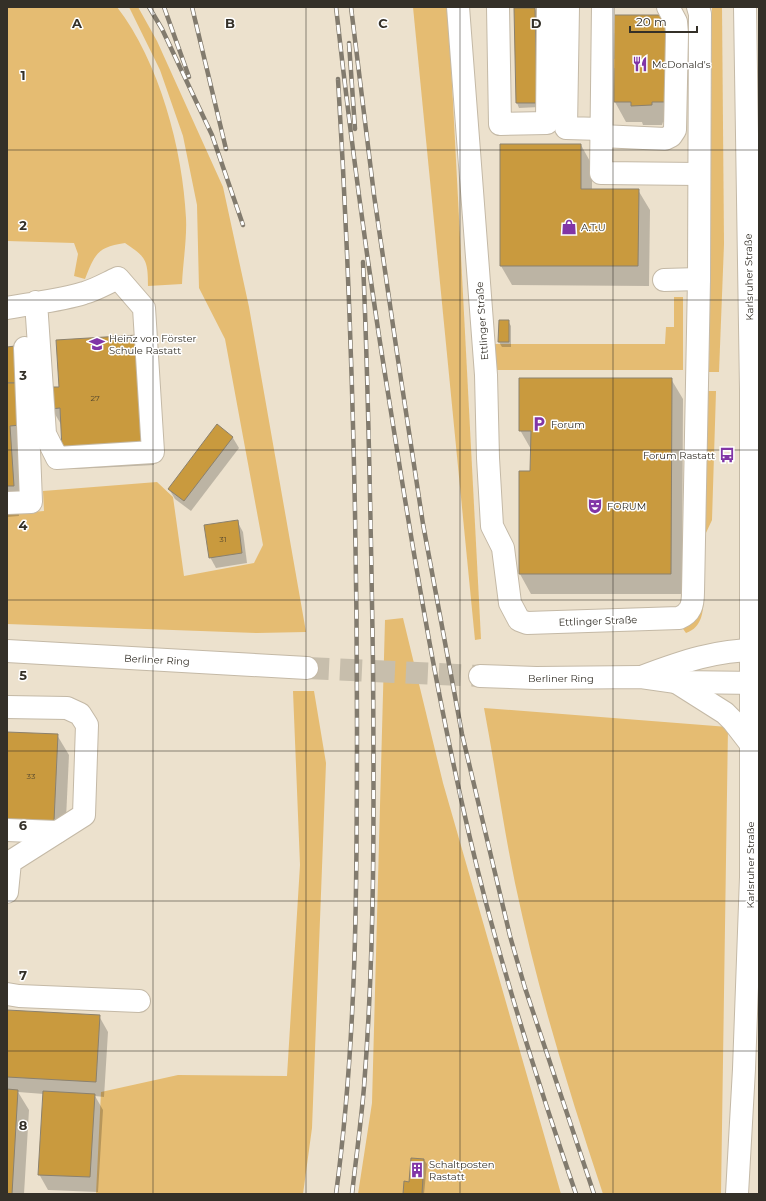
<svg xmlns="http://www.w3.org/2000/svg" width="766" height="1201" viewBox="0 0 766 1201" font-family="Montserrat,sans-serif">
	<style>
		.green { fill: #e5bc72 }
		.shadow { fill: #0003 }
		.building { fill: #c99a3e; stroke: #8b816e }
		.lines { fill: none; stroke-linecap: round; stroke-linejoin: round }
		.minor-tunnel { stroke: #c7beac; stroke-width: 22; stroke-dasharray: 22 11; stroke-linecap: butt }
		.minor-casing { stroke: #c4b9a6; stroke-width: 24 }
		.major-casing { stroke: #c4b9a6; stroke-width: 24 }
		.minor { stroke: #fff; stroke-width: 22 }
		.major { stroke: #fff; stroke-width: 22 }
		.rail-casing { stroke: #827b6e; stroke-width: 4.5 }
		.rail { stroke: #fff; stroke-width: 3; stroke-dasharray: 9; stroke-linecap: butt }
		.grid { fill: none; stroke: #343028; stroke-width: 1; stroke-opacity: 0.55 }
		.labels { text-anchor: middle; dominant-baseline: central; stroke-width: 3; stroke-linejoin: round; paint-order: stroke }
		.number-label { font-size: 8px; fill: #594a2e }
		.poi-label { font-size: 10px; fill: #343028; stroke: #fff; text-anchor: start }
		.street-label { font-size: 10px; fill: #343028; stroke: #fff }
		.grid-label { font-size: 13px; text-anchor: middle; font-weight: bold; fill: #343028; stroke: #fff; stroke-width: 3; stroke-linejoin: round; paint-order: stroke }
	</style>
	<rect width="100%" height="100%" fill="#ece1cd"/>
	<!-- green -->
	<g class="green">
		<path d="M 7,7 L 117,7 C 159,61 183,150 186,218 C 187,239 183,262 182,284 L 148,286 C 148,260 146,257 125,243 C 97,247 95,254 85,279 L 74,276 L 78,254 L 74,243 L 7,241 Z"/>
		<polygon points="129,7 138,7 157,41 223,187 249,307 306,632 257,633 7,624 7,514 44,511 43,491 157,482 173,497 184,576 254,563 263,545 225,339 199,288 197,205 183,136 160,70"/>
		<polygon points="413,7 448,7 481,639 475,640"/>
		<polygon points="712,7 722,7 724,244 719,372 709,372"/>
		<polygon points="674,297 683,297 683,370 495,370 495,344 665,344 666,327 674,327"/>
		<polygon points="708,391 716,391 712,520 705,535"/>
		<path d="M 704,596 C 703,611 703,627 686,633 L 678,622 Z"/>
		<polygon points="403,618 443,783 561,1194 358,1194 372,1103 385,620"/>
		<polygon points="293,691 314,691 326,763 312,1128 303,1194 96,1194 101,1092 178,1075 287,1076 300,865"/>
		<path d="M 484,708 L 728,727 L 721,1194 L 603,1194 C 569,1092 537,988 515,883 C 503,825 495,766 484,708 Z"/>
	</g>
	<!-- shadow -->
	<g class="shadow">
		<polygon points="535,9 538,14 539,107 519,108 517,103"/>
		<polygon points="613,26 679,122 663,122 662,125 643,125 642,122 626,122 615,102 615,71 612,68 615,60 615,36"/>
		<polygon points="581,145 592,165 592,190 638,190 650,210 649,286 512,285 501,266"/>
		<polygon points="500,321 508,321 511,326 511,347 502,347 499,342"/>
		<polygon points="15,347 25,505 18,506 19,516 7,517 7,348"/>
		<polygon points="149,356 154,465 74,469 63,449 62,426 52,409 60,387"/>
		<polygon points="671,379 683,399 682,594 531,594 520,574 531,472 532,451 520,430"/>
		<polygon points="217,426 233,438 239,448 191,511 175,499 169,489"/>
		<polygon points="237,521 243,532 247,563 216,568 210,557"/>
		<polygon points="7,733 57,735 69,755 65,840 7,838"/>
		<polygon points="7,1011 99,1016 108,1032 104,1097 95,1096 103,1110 98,1192 48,1190 39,1174 44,1094 18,1092 29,1110 24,1194 7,1194"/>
		<polygon points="424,1160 427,1164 424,1194 404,1194"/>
	</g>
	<!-- building -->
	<g class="building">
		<polygon points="514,8 535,8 537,103 516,103"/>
		<polygon points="614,15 668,15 668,102 652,102 652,105 631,106 631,102 614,102 614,68 611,68 611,59 614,59 614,33 612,33 612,25 614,25"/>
		<polygon points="500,144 581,144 581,189 639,189 638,266 500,266"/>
		<polygon points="499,320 509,320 509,342 498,342"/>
		<polygon points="138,335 143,445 62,450 60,408 51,409 50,387 59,387 56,340"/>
		<polygon points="15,346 18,383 7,383 7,347"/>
		<polygon points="519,378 672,378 671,574 519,574 519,471 530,471 531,431 519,431"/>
		<polygon points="7,383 18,383 21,425 10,426 14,486 7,486 7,496"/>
		<polygon points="217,424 233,437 184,501 168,489"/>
		<polygon points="238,520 242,553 209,558 204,525"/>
		<polygon points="7,732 58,734 54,821 7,819"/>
		<polygon points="7,1010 100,1015 96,1082 7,1077"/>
		<polygon points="7,1089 18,1090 12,1194 7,1194"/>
		<polygon points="43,1091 95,1094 90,1177 38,1175"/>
		<polygon points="411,1158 424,1159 422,1194 403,1194 404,1181 409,1182"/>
	</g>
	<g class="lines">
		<!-- minor-tunnel -->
		<polyline class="minor-tunnel" points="307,668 480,676"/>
		<defs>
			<g id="minor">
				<path d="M 458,7 L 486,375 L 488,458 L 492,526 L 503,548 L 510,603 L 519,620 L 527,623 L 679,618 C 691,613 693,605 693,592 L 699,279 L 700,14 L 698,7"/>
				<polyline points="498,7 500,124 547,123 548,7"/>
				<polyline points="568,7 566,128 601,129"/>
				<polyline points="603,7 601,173 699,174"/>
				<polyline points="601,136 665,139 671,136 675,130 677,34 676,22 668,7"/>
				<polyline points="664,280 699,279"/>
				<path d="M 7,308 C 32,303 59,301 84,293 C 95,290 107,283 118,278 L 144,308 L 153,452 L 57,458 L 45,434 L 36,302"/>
				<polyline points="7,503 31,502 25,348"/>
				<polyline points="7,651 307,668"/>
				<polyline points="480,676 536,678 641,677 676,682 759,683"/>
				<path d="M 644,676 C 681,662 719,649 759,650"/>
				<polyline points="676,682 725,713 733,721 750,743"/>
				<polyline points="7,707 67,708 80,714 87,725 84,815 10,862 7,892"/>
				<polyline points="7,830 57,832"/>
				<polyline points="7,994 19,996 139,1001"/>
			</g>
			<polyline id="major" points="737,1194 744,1069 751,877 751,390 745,7"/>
		</defs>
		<!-- minor casing -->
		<use href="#minor" class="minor-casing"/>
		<!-- major casing -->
		<use href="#major" class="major-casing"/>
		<!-- minor -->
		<use href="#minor" class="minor"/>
		<!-- major -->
		<use href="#major" class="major"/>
		<defs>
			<g id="rail">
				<polyline points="149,7 162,29 212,135 243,225"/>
				<polyline points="164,7 189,77"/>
				<polyline points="192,7 226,149"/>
				<path d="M 336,7 C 351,142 369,277 391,412 C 417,577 444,741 486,903 C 512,1001 543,1098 576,1194"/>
				<polyline points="351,7 374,195 397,353 423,524 462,734 510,936 525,988 594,1194"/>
				<polyline points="349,43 355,129"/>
				<path d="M 336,1194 C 357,1038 357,881 357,724 C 357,509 351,294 338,79"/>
				<path d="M 352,1194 C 356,1158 361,1123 364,1087 C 375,947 374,805 373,665 C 371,531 369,397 363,262"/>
			</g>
		</defs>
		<!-- rail casing -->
		<use href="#rail" class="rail-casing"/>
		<!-- rail -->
		<use href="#rail" class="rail"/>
	</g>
	<!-- grid -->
	<path class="grid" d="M 153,7 L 153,1194M 306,7 L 306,1194M 460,7 L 460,1194M 613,7 L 613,1194M 7,150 L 759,150M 7,300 L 759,300M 7,450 L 759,450M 7,600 L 759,600M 7,751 L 759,751M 7,901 L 759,901M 7,1051 L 759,1051"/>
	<!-- icons -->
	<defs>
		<symbol id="restaurant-bare" viewBox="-9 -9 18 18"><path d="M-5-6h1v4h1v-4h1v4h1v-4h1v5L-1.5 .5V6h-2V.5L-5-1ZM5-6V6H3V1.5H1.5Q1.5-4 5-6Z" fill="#8135a6" stroke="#fff" stroke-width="2.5" paint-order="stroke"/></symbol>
		<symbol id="shop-bare" viewBox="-9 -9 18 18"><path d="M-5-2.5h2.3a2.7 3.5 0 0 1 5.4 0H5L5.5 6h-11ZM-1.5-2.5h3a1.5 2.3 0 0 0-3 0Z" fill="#8135a6" stroke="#fff" stroke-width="2.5" paint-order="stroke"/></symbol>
		<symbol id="school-bare" viewBox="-9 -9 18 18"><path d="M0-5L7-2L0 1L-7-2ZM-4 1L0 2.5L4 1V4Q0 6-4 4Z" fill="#8135a6" stroke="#fff" stroke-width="2.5" paint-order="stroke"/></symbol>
		<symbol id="parking-bare" viewBox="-9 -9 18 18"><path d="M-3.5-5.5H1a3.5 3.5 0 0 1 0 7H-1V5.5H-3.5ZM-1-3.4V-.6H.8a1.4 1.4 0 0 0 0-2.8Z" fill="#8135a6" stroke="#fff" stroke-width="2.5" paint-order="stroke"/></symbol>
		<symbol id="bus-bare" viewBox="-9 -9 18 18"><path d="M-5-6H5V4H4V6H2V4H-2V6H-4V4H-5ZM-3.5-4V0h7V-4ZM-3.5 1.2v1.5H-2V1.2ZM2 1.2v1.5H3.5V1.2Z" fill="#8135a6" stroke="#fff" stroke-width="2.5" paint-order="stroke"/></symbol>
		<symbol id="theatre-bare" viewBox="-9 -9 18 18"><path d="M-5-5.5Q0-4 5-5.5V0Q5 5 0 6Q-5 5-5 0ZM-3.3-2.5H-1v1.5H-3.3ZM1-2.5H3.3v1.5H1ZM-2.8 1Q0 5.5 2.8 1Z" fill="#8135a6" stroke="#fff" stroke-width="2.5" paint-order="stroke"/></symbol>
		<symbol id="building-bare" viewBox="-9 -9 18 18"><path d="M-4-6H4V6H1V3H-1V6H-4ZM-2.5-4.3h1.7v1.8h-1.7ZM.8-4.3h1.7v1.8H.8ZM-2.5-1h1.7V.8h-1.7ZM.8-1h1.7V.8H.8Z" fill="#8135a6" stroke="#fff" stroke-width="2.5" paint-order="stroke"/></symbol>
	</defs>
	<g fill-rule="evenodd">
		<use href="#restaurant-bare" x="629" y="53" width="22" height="22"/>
		<use href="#shop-bare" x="558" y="216" width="22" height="22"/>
		<use href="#school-bare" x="86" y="333" width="22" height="22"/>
		<use href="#parking-bare" x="528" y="413" width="22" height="22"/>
		<use href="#bus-bare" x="716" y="444" width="22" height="22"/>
		<use href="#theatre-bare" x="584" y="495" width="22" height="22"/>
		<use href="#building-bare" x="406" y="1159" width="22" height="22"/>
	</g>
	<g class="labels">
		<!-- number labels -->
		<g class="number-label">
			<text x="95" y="398">27</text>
			<text x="223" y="539">31</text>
			<text x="31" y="776">33</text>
		</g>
		<!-- poi labels -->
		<g class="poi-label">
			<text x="652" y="64">McDonald's</text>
			<text x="581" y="227">A.T.U</text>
			<text x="109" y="338">Heinz von Förster<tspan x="109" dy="12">Schule Rastatt</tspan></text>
			<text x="551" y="424">Forum</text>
			<text x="715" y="455" text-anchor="end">Forum Rastatt</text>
			<text x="607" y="506">FORUM</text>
			<text x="429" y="1164">Schaltposten<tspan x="429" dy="12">Rastatt</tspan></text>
		</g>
		<!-- street labels -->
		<g class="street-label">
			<text transform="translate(749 277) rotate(-91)">Karlsruher Straße</text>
			<text transform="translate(482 321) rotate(-94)">Ettlinger Straße</text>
			<text transform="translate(598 621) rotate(-2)">Ettlinger Straße</text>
			<text transform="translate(157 660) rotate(3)">Berliner Ring</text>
			<text x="561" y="678">Berliner Ring</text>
			<text transform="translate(750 865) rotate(-90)">Karlsruher Straße</text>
		</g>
	</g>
	<g class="grid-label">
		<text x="77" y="28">A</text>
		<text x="230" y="28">B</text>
		<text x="383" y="28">C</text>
		<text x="536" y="28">D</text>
		<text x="23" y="80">1</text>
		<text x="23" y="230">2</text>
		<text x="23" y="380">3</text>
		<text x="23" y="530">4</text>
		<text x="23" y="680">5</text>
		<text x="23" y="830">6</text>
		<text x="23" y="980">7</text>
		<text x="23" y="1130">8</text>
	</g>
	<!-- border -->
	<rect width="766" height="1201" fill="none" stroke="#343028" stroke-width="16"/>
	<!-- scale -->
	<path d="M630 26v6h67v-6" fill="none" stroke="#343028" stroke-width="2"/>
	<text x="636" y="26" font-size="12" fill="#343028" stroke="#ffffff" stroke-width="3" paint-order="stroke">20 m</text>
</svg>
